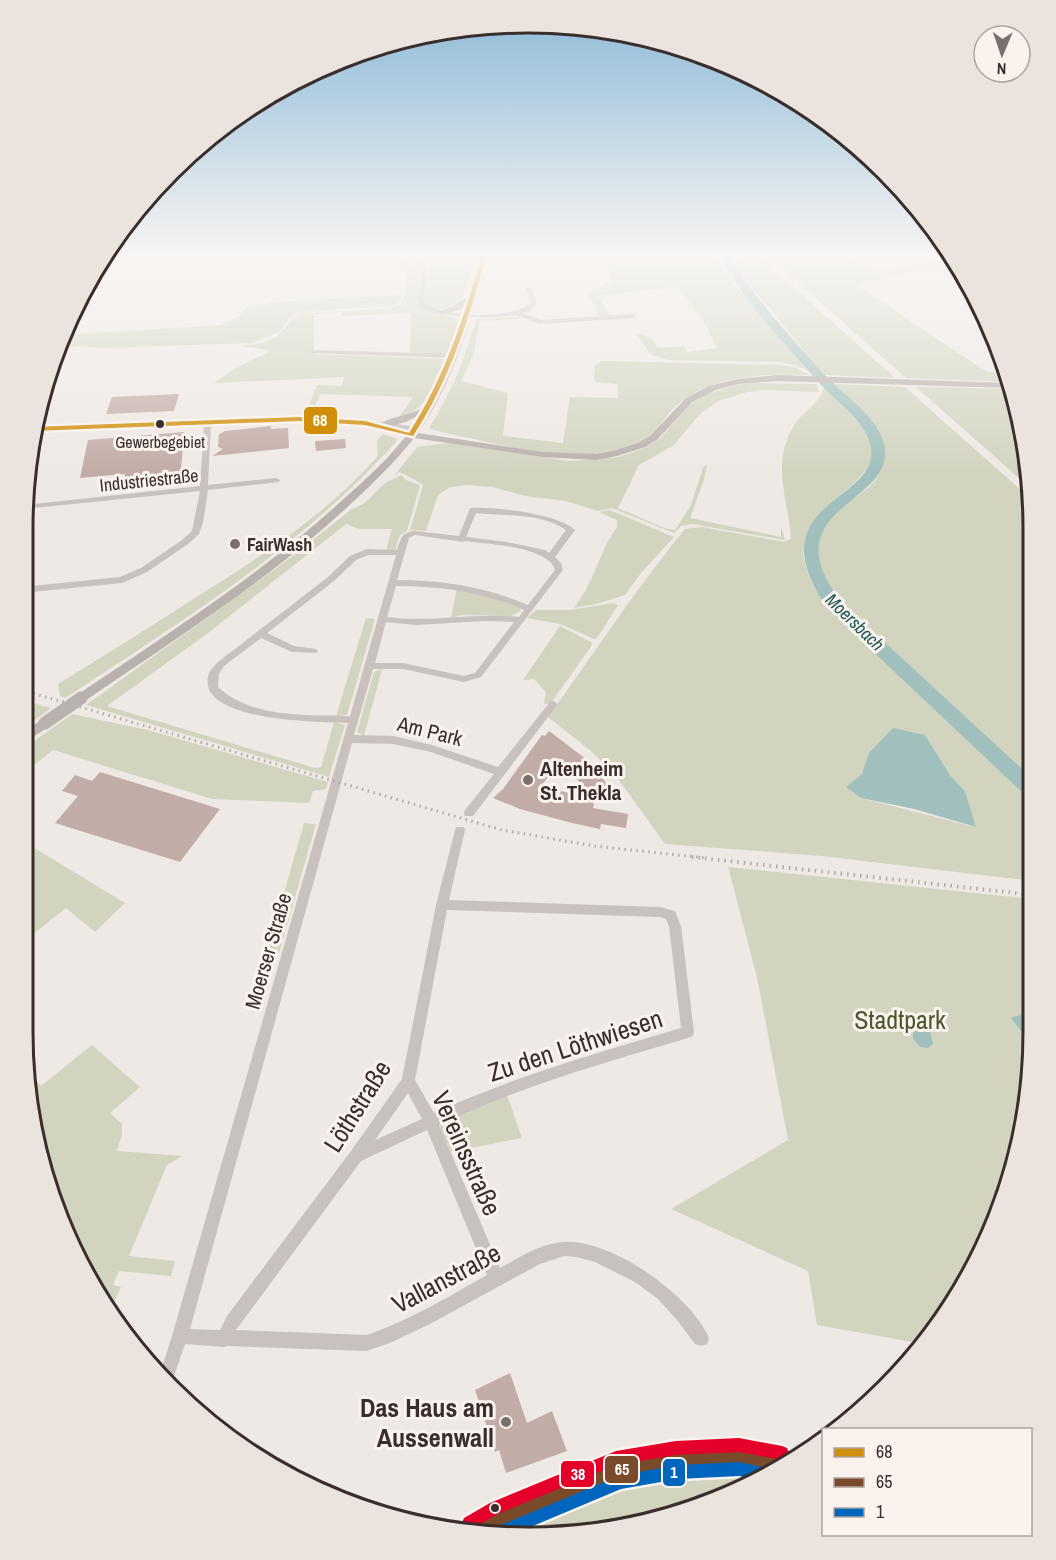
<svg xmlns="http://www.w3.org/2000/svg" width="1056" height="1560" viewBox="0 0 1056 1560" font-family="'Archivo Narrow',sans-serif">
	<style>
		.green { fill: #d2d4c0; fill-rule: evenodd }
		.water { fill: #a1c0bd }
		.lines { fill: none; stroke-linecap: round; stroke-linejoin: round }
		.river { fill: #a1c0bd; fill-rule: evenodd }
		.building { fill: #c2aca7; fill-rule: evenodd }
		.minor { fill: #c8c1be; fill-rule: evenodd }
		.tertiary { fill: #c8c1be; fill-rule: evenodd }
		.secondary { fill: #b9b1ae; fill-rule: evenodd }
		.rail-far1 { stroke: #b0aaa8; stroke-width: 3; stroke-dasharray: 1.5 4.5; stroke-linecap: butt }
		.rail { stroke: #b0aaa8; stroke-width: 4; stroke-dasharray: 1.5 5; stroke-linecap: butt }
		.secondary-bridge { stroke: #b9b1ae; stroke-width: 13 }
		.bus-1-casing { stroke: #faf3ed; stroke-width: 5 }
		.bus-2-casing { stroke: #faf3ed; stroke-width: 5 }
		.bus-3-casing { stroke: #faf3ed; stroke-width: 5 }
		.bus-4-casing { stroke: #faf3ed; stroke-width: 5 }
		.bus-1 { fill: #d18e09; fill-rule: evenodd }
		.bus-2 { fill: #7a4b2a; fill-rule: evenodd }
		.bus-3 { fill: #0065bd; fill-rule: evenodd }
		.bus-4 { fill: #e4002b; fill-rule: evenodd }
		.bus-dot { fill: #392e2b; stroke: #faf3ed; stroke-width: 2 }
		.poi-dot { fill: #796f6c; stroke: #faf3ed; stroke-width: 2 }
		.labels { text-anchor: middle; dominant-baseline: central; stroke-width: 6; stroke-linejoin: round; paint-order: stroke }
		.far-bus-label { font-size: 16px; fill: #392e2b; stroke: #faf3ed }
		.far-street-label { font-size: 18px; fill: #392e2b; stroke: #faf3ed }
		.far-poi-label { font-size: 18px; font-weight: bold; fill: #392e2b; stroke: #faf3ed; text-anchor: start }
		.far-water-label { font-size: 18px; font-style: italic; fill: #215a58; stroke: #faf3ed }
		.street-label { font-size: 21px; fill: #392e2b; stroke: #faf3ed }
		.poi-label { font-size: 21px; font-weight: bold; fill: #392e2b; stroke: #faf3ed; text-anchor: start }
		.near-park-label { font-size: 26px; fill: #4d572f; stroke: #faf3ed }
		.near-street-label { font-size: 26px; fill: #392e2b; stroke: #faf3ed }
		.near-poi-label { font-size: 26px; font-weight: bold; fill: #392e2b; stroke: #faf3ed; text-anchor: end }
		.rim { fill: none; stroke: #392e2b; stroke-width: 3 }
		.line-badge { stroke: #faf3ed; stroke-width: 2 }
		.badge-label { font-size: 16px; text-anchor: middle; font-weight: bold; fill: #fff }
	</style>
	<rect width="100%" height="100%" fill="#efe9e5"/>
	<!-- green -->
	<g class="green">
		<path d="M 383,254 L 404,257 L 420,270 L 421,283 L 417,302 L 428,311 L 456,318 L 459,323 L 451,350 L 442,355 L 410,354 L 411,313 L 342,316 L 342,312 L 314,314 L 314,354 L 445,359 L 447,361 C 435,388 427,409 398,419 L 413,397 L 320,394 L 312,414 L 305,416 L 317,385 L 342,386 L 344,377 L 214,383 L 236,368 L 269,352 L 268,350 L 241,346 L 263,343 L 276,337 L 298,314 L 391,308 L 401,304 L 407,286 L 407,272 Z"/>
		<path d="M 428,254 L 476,254 L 461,303 C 448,308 433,315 423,301 L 428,283 Z"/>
		<path d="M 604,254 L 717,254 C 728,281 737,286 754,307 C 772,329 789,351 809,371 L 795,365 L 779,362 L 670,360 L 651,355 L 636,333 L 652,339 L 658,348 L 683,346 L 688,352 L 717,348 L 701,317 L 677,287 L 598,296 L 610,316 L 599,317 L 588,295 L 590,291 L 612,281 Z"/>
		<polygon points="731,254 737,254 743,264 756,263 750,254 756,254 895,378 823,375 770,308 747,283"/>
		<path d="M 766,254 L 845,254 L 880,272 L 903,266 L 898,264 L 892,265 L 879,254 C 913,254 942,250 965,281 L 931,269 L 888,276 L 858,286 L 987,372 L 1005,373 L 1008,382 L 906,378 Z"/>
		<polygon points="401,295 399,303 390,306 296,312 289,318 279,332 252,343 102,348 78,346 59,349 64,335 221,325 238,317 247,307 278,302"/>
		<path d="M 513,317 L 519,319 L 480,321 L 474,353 L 461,381 L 508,393 L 503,436 L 563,443 L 570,397 L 618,398 L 618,384 L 596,382 L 594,379 L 595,365 L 602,361 L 778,365 L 795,367 L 809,375 C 767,373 712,375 678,404 C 665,415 659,431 643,440 C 594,467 529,451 478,440 C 462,436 444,434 429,428 C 451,393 465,359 476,319 Z"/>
		<path d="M 753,383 L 817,384 L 819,392 L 764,390 L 747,392 L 718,401 L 700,414 L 674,445 L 639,465 L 618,508 L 667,529 L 675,530 L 690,507 L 703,468 L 707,464 L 704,480 L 690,518 L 781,537 L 781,526 L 785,540 L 692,524 L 681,526 L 674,533 L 612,508 L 597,511 L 566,501 L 525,496 L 492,487 L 467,485 L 450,487 L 438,495 L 426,531 L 410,530 L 423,485 C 419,482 403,473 399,472 L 394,476 L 417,447 L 448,443 L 569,461 L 619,457 L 644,448 L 661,438 L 687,406 L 703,396 L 735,385 Z"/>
		<path d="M 831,384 L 905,387 L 1031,499 L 1034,528 L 1033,782 L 848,611 C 817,576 801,537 845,504 C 853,497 864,493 871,485 C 886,469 887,448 877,430 C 867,410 846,399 831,384 Z"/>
		<path d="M 824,386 C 839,401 861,417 869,437 C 893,499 751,502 825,603 L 1033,803 L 1033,881 L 821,856 L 665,844 L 616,776 L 591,751 L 548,717 C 594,654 636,588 685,529 L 702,527 L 784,542 L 791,539 C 789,501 771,468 792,429 C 800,413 822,403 824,386 ZM 925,735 L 950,775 L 965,791 L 975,827 L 861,798 L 847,787 L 862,774 Z"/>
		<polygon points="916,387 1010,389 1024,430 1029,487"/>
		<path d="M 383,434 L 397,439 L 396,442 C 301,547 182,621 65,698 L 60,696 L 58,684 C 105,655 152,626 198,596 C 262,556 328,513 378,456 L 377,441 Z"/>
		<path d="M 401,475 L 406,480 L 420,485 L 407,531 L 400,535 L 395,550 L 386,551 L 392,529 L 359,529 L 346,524 L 208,633 L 107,706 L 315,768 L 321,767 L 334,722 L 345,725 L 329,777 L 86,705 L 290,558 L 353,508 C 370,504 375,489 389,481 C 394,478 397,478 401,475 Z"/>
		<path d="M 610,510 L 674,537 L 641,573 L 625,595 L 596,604 L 574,608 C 594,583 599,552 617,527 L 617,520 L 599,512 Z"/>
		<polygon points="457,588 478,592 520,608 521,611 511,616 462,615 451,618"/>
		<polygon points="613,603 618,605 597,638 594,639 560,624 527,618 536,610 570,610"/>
		<polygon points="366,618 375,619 347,715 336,716"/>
		<polygon points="560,626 591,642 592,645 551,703 544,704 546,692 534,679 523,680"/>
		<polygon points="382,669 364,736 357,732 374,672"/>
		<polygon points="23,700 51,708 23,729"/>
		<polygon points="72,714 148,730 328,782 326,789 313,791 309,803 212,799 53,750 23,774 23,749"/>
		<polygon points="304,823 316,824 279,953 274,958 265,959"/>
		<polygon points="23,841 125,903 95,932 66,908 23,942"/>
		<polygon points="728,867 1033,899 1034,1032 1024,1131 995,1226 948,1313 923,1344 817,1325 808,1271 671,1209 788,1140 757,977"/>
		<polygon points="92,1045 140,1087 110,1113 122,1124 122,1134 117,1151 182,1156 167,1165 129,1256 175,1261 171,1276 119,1271 113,1285 121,1287 109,1314 40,1163 28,1074 41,1086"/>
		<polygon points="507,1095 522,1138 451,1152 439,1126 469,1110"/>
		<polygon points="741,1474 759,1480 752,1485 626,1528 504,1532 540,1513 616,1488"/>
	</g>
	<!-- water -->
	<g class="water">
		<polygon points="893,728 925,735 950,775 965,791 976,827 914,809 861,798 846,787 862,774 869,753"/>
		<polygon points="1033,1010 1032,1045 1011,1018"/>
		<polygon points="921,1020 928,1021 932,1026 930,1033 933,1044 928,1048 920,1047 913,1039 913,1033 917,1030 916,1023"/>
	</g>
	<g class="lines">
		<!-- river -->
		<path class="river" d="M 719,254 L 729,254 C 749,291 777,321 804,352 C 814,363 824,375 835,385 C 854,403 881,421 885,449 C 891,506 771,507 840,601 L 1034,780 L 1034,799 L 1027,797 L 828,609 C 753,501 878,504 871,448 C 867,423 843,407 827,391 C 816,380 806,368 796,357 C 767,325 739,292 719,254 Z"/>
	</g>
	<!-- building -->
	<g class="building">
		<polygon points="179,394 174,411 106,414 112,397"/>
		<polygon points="271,426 271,429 288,428 289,448 212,456 223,449 218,447 219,434 225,431"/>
		<polygon points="184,432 180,481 169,482 169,479 124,483 125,474 80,478 88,440"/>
		<polygon points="345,439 346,448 316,451 315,441"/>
		<path d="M 549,731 L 586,759 L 608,785 L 611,791 L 596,793 L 593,808 L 628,814 L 626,828 L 601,824 L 600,829 L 572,823 L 520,809 L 493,798 L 503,789 L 542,735 L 545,736 ZM 560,759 L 594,799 L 561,791 L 559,797 L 538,791 Z"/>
		<polygon points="100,772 220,809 180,862 55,823 78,796 62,791 75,775 92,781"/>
		<polygon points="510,1373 527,1423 552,1411 567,1451 506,1473 499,1450 495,1452 475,1390"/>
	</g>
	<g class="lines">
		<!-- minor -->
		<g class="minor">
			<path d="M 404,254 L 410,254 L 420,264 L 420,254 L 426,254 L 427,287 L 423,299 L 425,305 C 450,316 508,321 531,303 L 526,289 L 529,287 L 532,289 L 537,304 L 529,311 L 522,313 L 540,320 L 633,314 L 636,316 L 633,318 L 539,324 L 516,315 L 498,317 L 462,317 L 431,312 L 420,307 L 417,299 L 421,287 L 421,271 Z"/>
			<polygon points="314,350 455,354 458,356 455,358 312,353 311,352"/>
			<path d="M 298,417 L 385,422 L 416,427 L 420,429 L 416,431 C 348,420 280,422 211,424 L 208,485 L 276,478 L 280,480 L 279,482 L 208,490 L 203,523 L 199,534 L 188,544 L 147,572 L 122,583 L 22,593 L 22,587 L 120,577 L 141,568 L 182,540 L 192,531 L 200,491 L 34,508 L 26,537 L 22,539 L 25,505 L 200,486 L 204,425 L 32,431 L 33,427 Z"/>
			<polygon points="383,427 411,433 415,435 411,437 386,431 382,429"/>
			<path d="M 470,508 C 493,506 559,514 575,530 L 555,557 L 561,563 L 563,570 L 481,677 L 464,682 L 403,669 L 373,669 L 354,735 L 393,736 L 432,745 L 498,767 L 550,702 L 553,701 L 558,704 L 473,816 L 465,816 L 464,813 L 465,810 L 494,774 L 431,752 L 393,744 L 352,743 L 190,1329 L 220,1330 L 227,1316 L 351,1151 L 402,1079 L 436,905 L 455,830 L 456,827 L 464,827 L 465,830 L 449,900 L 660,907 L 675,911 L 681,926 L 694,1032 L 693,1036 L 688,1038 C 603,1063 519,1087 439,1125 L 500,1268 C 519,1258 541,1243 563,1242 C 610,1238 691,1295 709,1338 L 707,1344 L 701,1346 L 695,1344 L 677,1320 L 658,1299 L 635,1282 L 595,1262 L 576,1257 L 564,1256 L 540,1264 L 430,1324 L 392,1342 L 367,1351 L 227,1346 L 224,1347 L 185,1344 L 171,1385 L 160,1373 L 172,1336 L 348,723 C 322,722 192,722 209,673 C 211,669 215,665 218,662 L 328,577 L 350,556 L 367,549 L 397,550 C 401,538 402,532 415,531 L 459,536 ZM 476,513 C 505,516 542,513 566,530 L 549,553 L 545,550 L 507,542 L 466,537 ZM 415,535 L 457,541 L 461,542 L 464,541 C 486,544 548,546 555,570 L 528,605 C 486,587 443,580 397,580 L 409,538 ZM 368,555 L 396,555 L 350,716 C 305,714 253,719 218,687 L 219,674 L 224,666 L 261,638 L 292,652 L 316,653 L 318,651 L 316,649 L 294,646 L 267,633 L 334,581 L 356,560 ZM 396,586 C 441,586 483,592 524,610 L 519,617 C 475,612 431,623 387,617 ZM 485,621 L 514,622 L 475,673 L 464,676 L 403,663 L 375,663 L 386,622 L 416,625 ZM 447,910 L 660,917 L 666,919 L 669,926 L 681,1028 C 597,1053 513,1077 434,1113 L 415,1080 ZM 408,1093 L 422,1119 L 375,1140 ZM 427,1130 L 487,1275 C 448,1297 410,1320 367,1335 L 236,1330 L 361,1161 Z"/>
		</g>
		<!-- tertiary -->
		<polygon class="tertiary" points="740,1447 780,1455 787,1460 770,1473 740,1467 677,1470 618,1480 496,1532 465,1533 468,1526 493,1512 618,1460 677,1450"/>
		<!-- secondary -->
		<g class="secondary">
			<path d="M 481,254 L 489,254 C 472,316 455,380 418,433 L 542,452 L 596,454 L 613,451 L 638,443 L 651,435 L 686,398 L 709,386 L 738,379 L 777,375 L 1008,383 L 1010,388 L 777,381 L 738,384 L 716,390 L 692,402 L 658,439 L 645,447 L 617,456 L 596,460 L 542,457 L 414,438 C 396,461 375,481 354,501 C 272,578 177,638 85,701 L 77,701 L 75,698 L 77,695 C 170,632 265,572 348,495 C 375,471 402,446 420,415 L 406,422 L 385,427 L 380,424 C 393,415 415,416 427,404 C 441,389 460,326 467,304 L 460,310 L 441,314 L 437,312 L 454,306 L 470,295 Z"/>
			<polygon points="45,718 51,723 50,726 22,744 22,732"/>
		</g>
		<!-- rail-far1 -->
		<polyline class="rail-far1" points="22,690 502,830 594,846 706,858"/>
		<!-- rail -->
		<polyline class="rail" points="692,857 1034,895"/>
		<!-- secondary-bridge -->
		<polyline class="secondary-bridge" points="45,723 81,698"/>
		<defs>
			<path id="bus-1" d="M 482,254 L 487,254 C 469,318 450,380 413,436 L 365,425 L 298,421 L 32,431 L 33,427 L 298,417 L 365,421 L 409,433 C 445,377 464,317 482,254 Z"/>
			<polygon id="bus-2" points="740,1450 780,1458 786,1461 772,1471 740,1464 677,1467 618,1477 505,1524 491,1532 468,1533 470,1528 495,1514 618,1463 677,1453"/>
			<polygon id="bus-3" points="739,1462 767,1468 772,1471 759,1480 739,1476 678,1479 621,1489 521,1531 494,1532 496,1527 621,1475 678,1465"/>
			<polygon id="bus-4" points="739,1438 782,1446 787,1448 789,1453 787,1458 782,1460 739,1452 676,1455 616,1465 500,1513 469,1530 464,1528 462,1523 464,1518 490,1503 616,1451 676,1441"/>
		</defs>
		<!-- bus-1 casing -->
		<use href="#bus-1" class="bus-1-casing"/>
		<!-- bus-2 casing -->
		<use href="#bus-2" class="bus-2-casing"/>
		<!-- bus-3 casing -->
		<use href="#bus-3" class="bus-3-casing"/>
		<!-- bus-4 casing -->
		<use href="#bus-4" class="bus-4-casing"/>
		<!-- bus-1 -->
		<use href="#bus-1" class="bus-1"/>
		<!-- bus-2 -->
		<use href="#bus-2" class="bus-2"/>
		<!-- bus-3 -->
		<use href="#bus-3" class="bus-3"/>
		<!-- bus-4 -->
		<use href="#bus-4" class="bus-4"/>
	</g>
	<!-- sky -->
	<linearGradient id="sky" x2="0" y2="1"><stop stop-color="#8bb9d7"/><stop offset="0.54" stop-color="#f8f5f3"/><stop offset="1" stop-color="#f8f5f3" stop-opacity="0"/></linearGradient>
	<rect width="1056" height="473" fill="url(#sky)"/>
	<!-- markers -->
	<g class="bus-dot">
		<circle cx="160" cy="424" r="5"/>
		<circle cx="495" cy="1508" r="5"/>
	</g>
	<g class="poi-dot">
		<circle cx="235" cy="544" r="6"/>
		<circle cx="528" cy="780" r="6"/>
		<circle cx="506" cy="1422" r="6"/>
	</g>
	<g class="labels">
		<!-- far-bus labels -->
		<g class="far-bus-label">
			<text x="160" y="442">Gewerbegebiet</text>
		</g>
		<!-- far-street labels -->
		<g class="far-street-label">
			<text transform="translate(149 480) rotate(-6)">Industriestraße</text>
		</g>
		<!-- far-poi labels -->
		<g class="far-poi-label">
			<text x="247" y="544">FairWash</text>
		</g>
		<!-- far-water labels -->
		<g class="far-water-label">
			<text transform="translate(855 622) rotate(44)">Moersbach</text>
		</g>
		<!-- street labels -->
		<g class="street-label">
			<text transform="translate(430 731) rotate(14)">Am Park</text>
			<text transform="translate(268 951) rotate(-74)">Moerser Straße</text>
		</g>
		<!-- poi labels -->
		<g class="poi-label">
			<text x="540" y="768">Altenheim<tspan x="540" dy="24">St. Thekla</tspan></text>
		</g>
		<!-- near-park labels -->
		<g class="near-park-label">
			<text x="900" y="1019">Stadtpark</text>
		</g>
		<!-- near-street labels -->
		<g class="near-street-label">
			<text transform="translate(575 1045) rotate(-18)">Zu den Löthwiesen</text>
			<text transform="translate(357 1106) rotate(-58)">Löthstraße</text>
			<text transform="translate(467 1153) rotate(66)">Vereinsstraße</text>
			<text transform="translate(446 1278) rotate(-28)">Vallanstraße</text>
		</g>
		<!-- near-poi labels -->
		<g class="near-poi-label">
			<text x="494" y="1407">Das Haus am<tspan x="494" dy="30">Aussenwall</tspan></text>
		</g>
	</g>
	<!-- crop -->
	<path d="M0 0H1056V1560H0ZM528 33H528A495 495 0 0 1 1023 528V1032A495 495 0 0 1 528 1527H528A495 495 0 0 1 33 1032V528A495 495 0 0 1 528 33Z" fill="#ebe3dd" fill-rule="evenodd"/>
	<path class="rim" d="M528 33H528A495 495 0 0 1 1023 528V1032A495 495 0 0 1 528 1527H528A495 495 0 0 1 33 1032V528A495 495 0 0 1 528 33Z"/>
	<g class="line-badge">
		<rect x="303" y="406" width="35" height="29" rx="6" fill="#d18e09"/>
		<rect x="604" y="1455" width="35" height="29" rx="6" fill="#7a4b2a"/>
		<rect x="662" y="1458" width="24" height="29" rx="6" fill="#0065bd"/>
		<rect x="560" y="1460" width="35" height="28" rx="6" fill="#e4002b"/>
	</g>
	<g class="badge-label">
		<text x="320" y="426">68</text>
		<text x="622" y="1475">65</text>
		<text x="674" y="1478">1</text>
		<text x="578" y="1480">38</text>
	</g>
	<!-- legend -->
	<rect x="822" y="1428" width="210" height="108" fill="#faf3ed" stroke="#ada49f" stroke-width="1.5"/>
	<rect x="834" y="1448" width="30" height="9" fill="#d18e09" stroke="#ada49f" stroke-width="1.5"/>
	<text x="876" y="1458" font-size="18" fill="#392e2b">68</text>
	<rect x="834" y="1478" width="30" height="9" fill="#7a4b2a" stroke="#ada49f" stroke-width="1.5"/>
	<text x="876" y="1488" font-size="18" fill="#392e2b">65</text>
	<rect x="834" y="1508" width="30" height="9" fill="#0065bd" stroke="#ada49f" stroke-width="1.5"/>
	<text x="876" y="1518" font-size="18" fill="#392e2b">1</text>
	<!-- north arrow -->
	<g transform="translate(1002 54) rotate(182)"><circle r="28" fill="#faf3ed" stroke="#ada49f" stroke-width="1.5"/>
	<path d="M0-4.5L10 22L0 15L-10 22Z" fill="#796f6c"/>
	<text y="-9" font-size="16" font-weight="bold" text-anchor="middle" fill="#392e2b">N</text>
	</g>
</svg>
